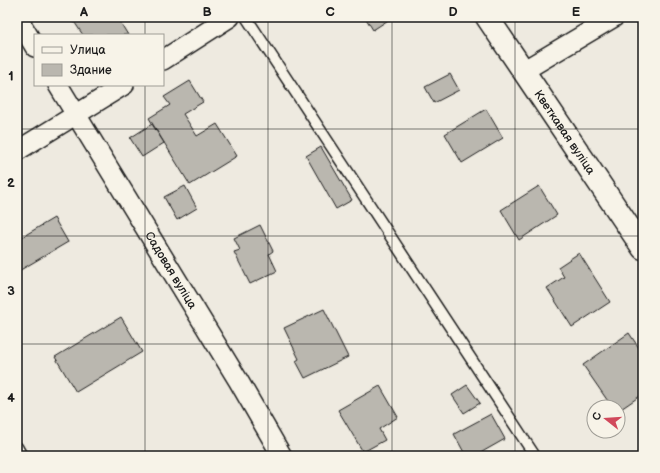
<svg xmlns="http://www.w3.org/2000/svg" width="660" height="473" viewBox="0 0 660 473" font-family="'Balsamiq Sans',sans-serif">
	<style>
		.building { fill: #bab7af; stroke: #1c1c1c }
		.lines { fill: none; stroke-linecap: round; stroke-linejoin: round }
		.service-casing { stroke: #1c1c1c; stroke-width: 13 }
		.minor-casing { stroke: #1c1c1c; stroke-width: 22 }
		.tertiary-casing { stroke: #1c1c1c; stroke-width: 25 }
		.service { stroke: #f7f3e8; stroke-width: 10 }
		.minor { stroke: #f7f3e8; stroke-width: 19 }
		.tertiary { stroke: #f7f3e8; stroke-width: 22 }
		.grid { fill: none; stroke: #1c1c1c; stroke-width: 1; stroke-opacity: 0.55 }
		.labels { text-anchor: middle; dominant-baseline: central; stroke-width: 3; stroke-linejoin: round; paint-order: stroke }
		.street-label { font-size: 12px; fill: #1c1c1c; stroke: #f7f3e8 }
		.neatline { fill: none; stroke: #1c1c1c; stroke-width: 1.5 }
		.grid-label { font-size: 13px; text-anchor: middle; font-weight: bold; fill: #1c1c1c }
	</style>
	<rect width="100%" height="100%" fill="#eeeae0"/>
	<filter id="ink" filterUnits="userSpaceOnUse"><feTurbulence type="fractalNoise" baseFrequency=".025" numOctaves="2"/><feDisplacementMap in="SourceGraphic" scale="8" xChannelSelector="R" yChannelSelector="G"/><feConvolveMatrix kernelMatrix="1 2 1 2 8 2 1 2 1" color-interpolation-filters="sRGB"/></filter>
	<g filter="url(#ink)">
		<!-- building -->
		<g class="building">
			<polygon points="71,17 117,17 128,35 83,35"/>
			<polygon points="365,17 393,17 373,30"/>
			<polygon points="450,74 459,90 434,103 425,87"/>
			<polygon points="190,81 203,102 183,114 197,136 217,124 237,156 190,185 149,118 170,105 164,97"/>
			<polygon points="486,109 503,138 462,163 445,134"/>
			<polygon points="152,124 164,143 142,157 130,138"/>
			<polygon points="321,147 352,200 336,209 306,156"/>
			<polygon points="185,186 197,208 177,220 164,197"/>
			<polygon points="539,186 557,215 519,240 501,210"/>
			<polygon points="54,218 68,242 17,272 17,240"/>
			<polygon points="260,225 273,251 269,254 277,271 250,284 234,252 240,250 234,238"/>
			<polygon points="579,253 610,302 572,327 547,288 564,277 558,267"/>
			<polygon points="324,309 348,357 305,378 296,361 299,359 284,328"/>
			<polygon points="121,317 142,352 76,392 55,357"/>
			<polygon points="629,333 643,354 643,394 618,411 618,407 612,407 583,365"/>
			<polygon points="467,385 480,403 464,413 452,395"/>
			<polygon points="380,386 398,417 379,429 385,440 363,452 338,410"/>
			<polygon points="491,414 505,439 475,456 466,456 454,434"/>
		</g>
		<g class="lines">
			<defs>
				<g id="service">
					<polyline points="246,17 535,456"/>
					<polyline points="17,447 22,456"/>
				</g>
				<g id="minor">
					<polyline points="17,17 35,47"/>
					<polyline points="163,60 230,17"/>
					<polyline points="523,71 614,17"/>
					<path id="s1" d="M 58,85 L 238,380 L 282,456"/>
					<polyline points="17,151 124,85"/>
				</g>
				<g id="tertiary">
					<path id="s2" d="M 487,17 L 643,248"/>
				</g>
			</defs>
			<!-- service casing -->
			<use href="#service" class="service-casing"/>
			<!-- minor casing -->
			<use href="#minor" class="minor-casing"/>
			<!-- tertiary casing -->
			<use href="#tertiary" class="tertiary-casing"/>
			<!-- service -->
			<use href="#service" class="service"/>
			<!-- minor -->
			<use href="#minor" class="minor"/>
			<!-- tertiary -->
			<use href="#tertiary" class="tertiary"/>
		</g>
	</g>
	<!-- grid -->
	<path class="grid" d="M 145,17 L 145,35M 268,17 L 268,456M 392,17 L 392,456M 515,17 L 515,456M 145,85 L 145,456M 17,129 L 643,129M 17,236 L 643,236M 17,344 L 643,344"/>
	<g class="labels">
		<!-- street labels -->
		<g class="street-label">
			<text stroke="none"><textPath href="#s2" startOffset="139">Кветкавая вуліца</textPath></text>
			<text stroke="none"><textPath href="#s1" startOffset="217">Садовая вуліца</textPath></text>
		</g>
	</g>
	<!-- margin -->
	<rect width="660" height="473" fill="none" stroke="#f7f3e8" stroke-width="44"/>
	<!-- legend -->
	<rect x="34" y="34" width="130" height="52" fill="#f7f3e8" stroke="#9f9d96"/>
	<rect x="42" y="47" width="20" height="6" fill="#f7f3e8" stroke="#9f9d96"/>
	<text x="70" y="54" font-size="12" fill="#1c1c1c">Улица</text>
	<rect x="42" y="64" width="20" height="12" fill="#bab7af" stroke="#9f9d96"/>
	<text x="70" y="74" font-size="12" fill="#1c1c1c">Здание</text>
	<!-- north arrow -->
	<g transform="translate(606 419) rotate(287)"><circle r="19" fill="#f7f3e8" stroke="#9f9d96"/>
	<path d="M0-3L7 15L0 10L-7 15Z" fill="#d1495b"/>
	<text y="-6" font-size="11" font-weight="bold" text-anchor="middle" fill="#1c1c1c">С</text>
	</g>
	<rect x="22" y="22" width="616" height="429" class="neatline"/>
	<g class="grid-label">
		<text x="84" y="16">A</text>
		<text x="207" y="16">B</text>
		<text x="330" y="16">C</text>
		<text x="453" y="16">D</text>
		<text x="576" y="16">E</text>
		<text x="11" y="80">1</text>
		<text x="11" y="187">2</text>
		<text x="11" y="295">3</text>
		<text x="11" y="402">4</text>
	</g>
</svg>
